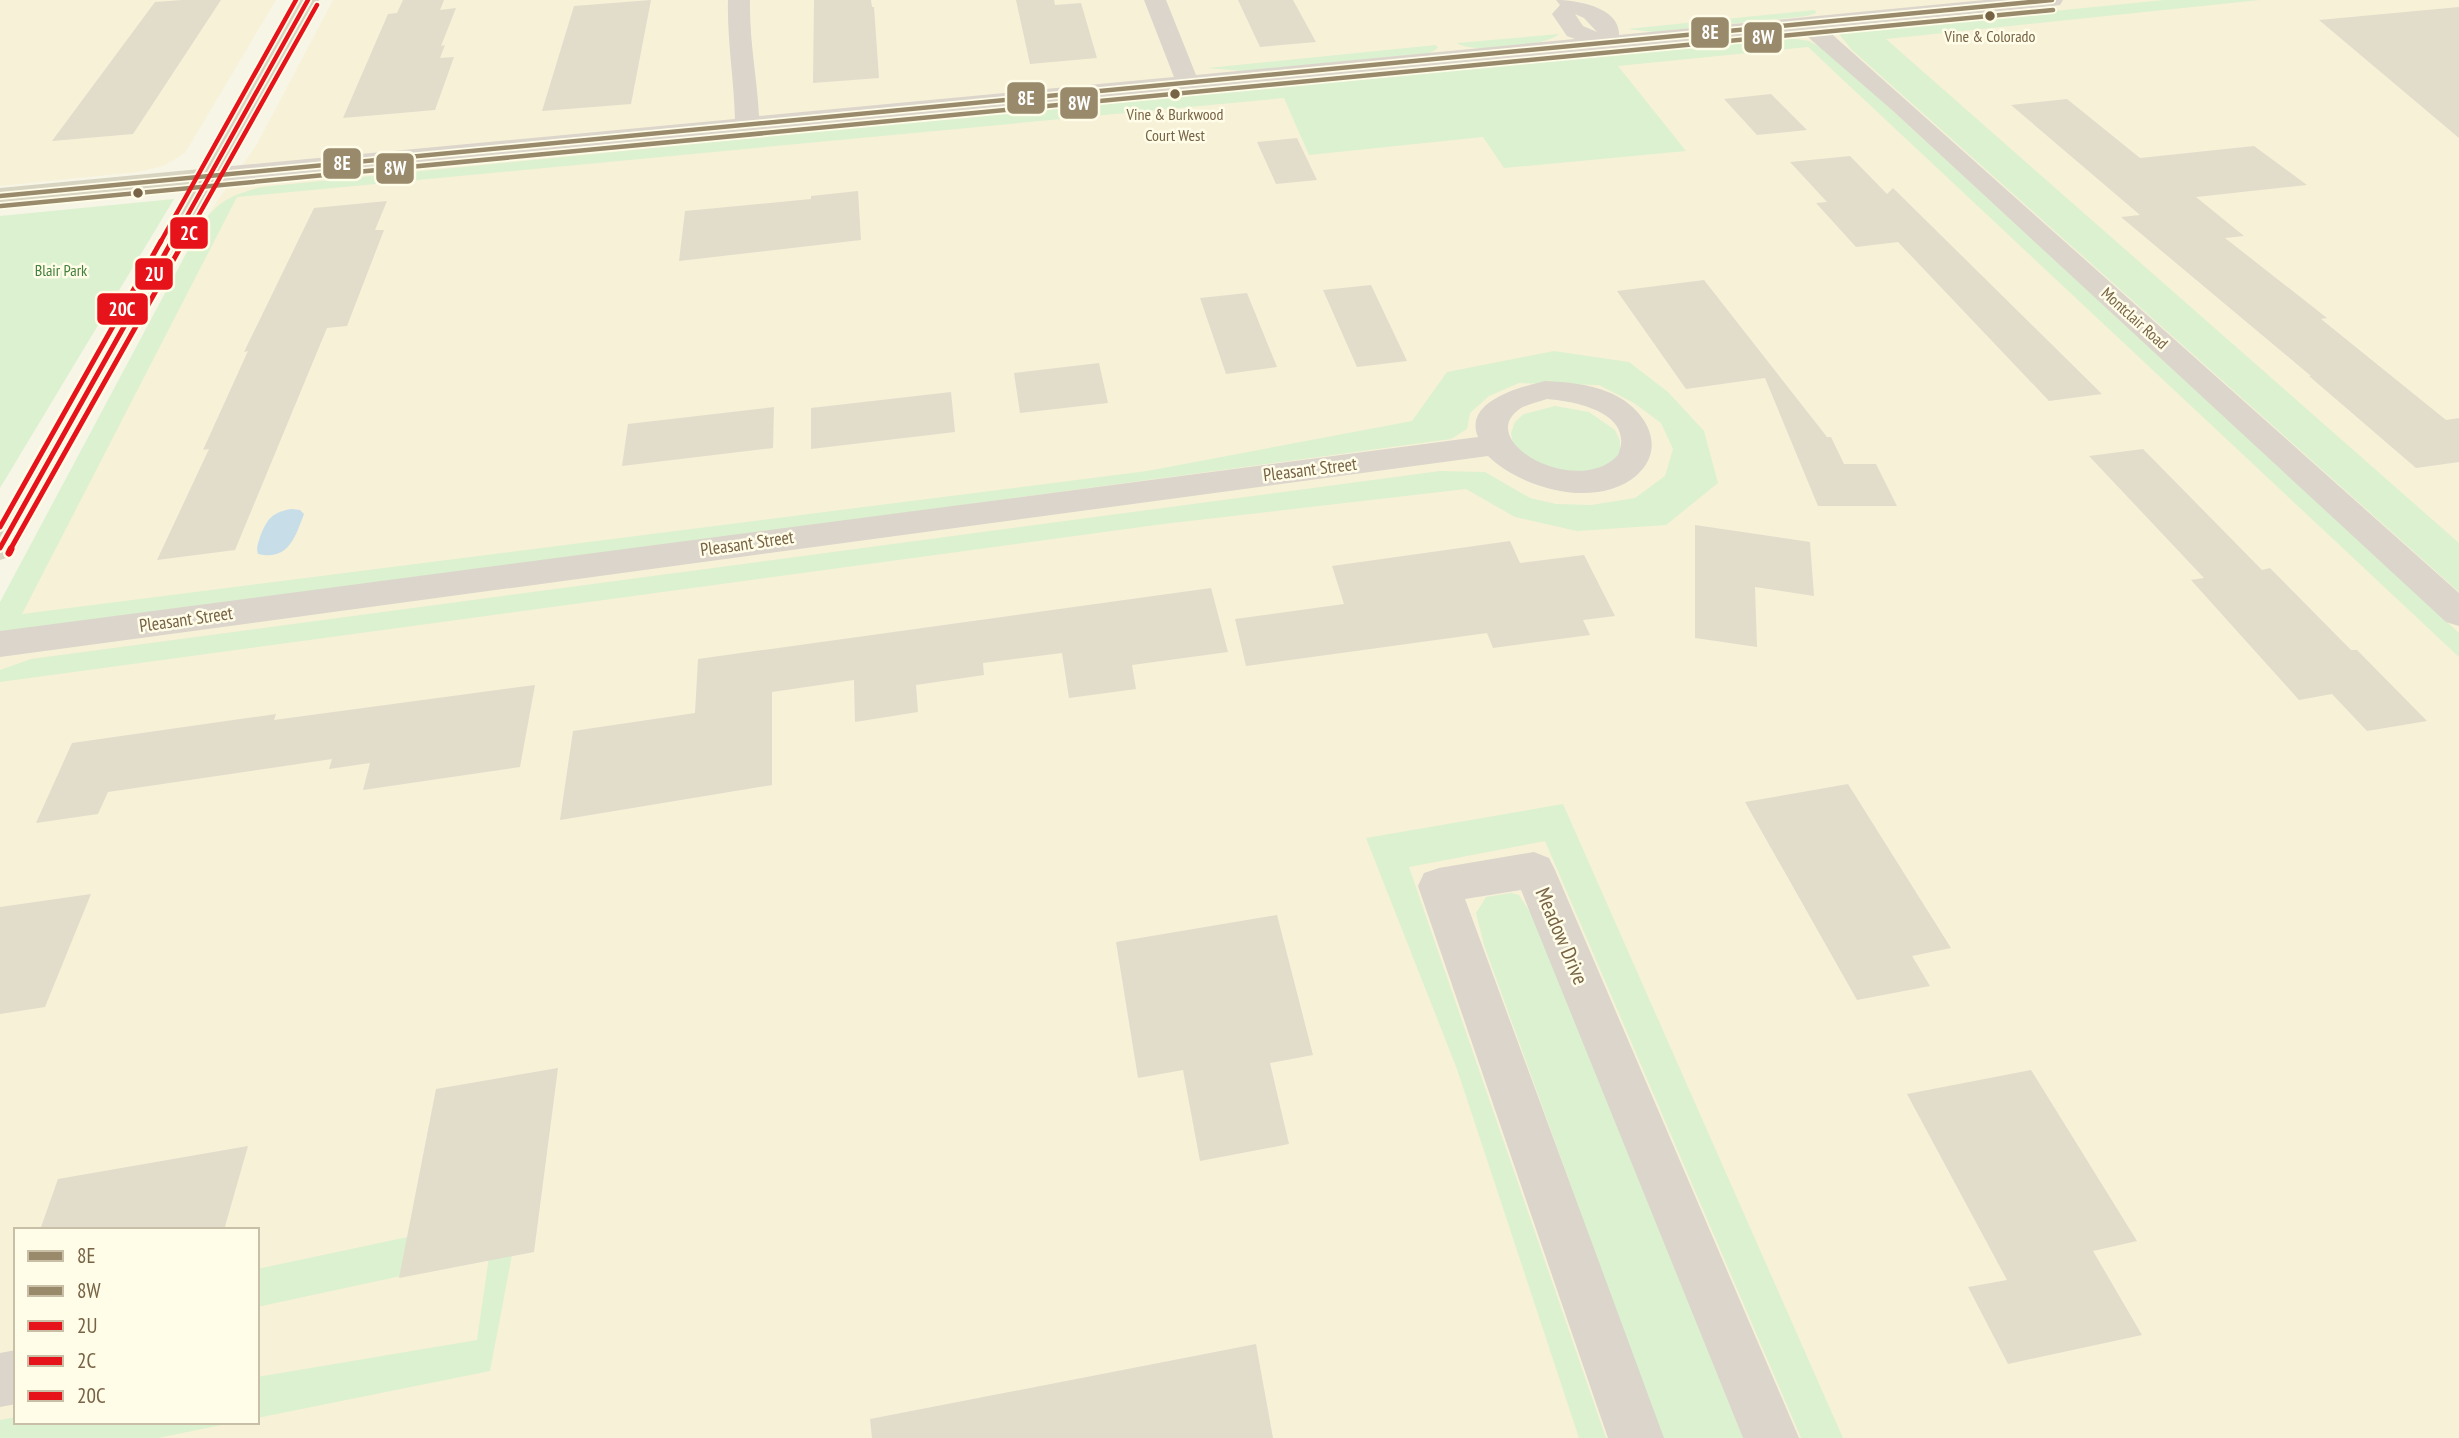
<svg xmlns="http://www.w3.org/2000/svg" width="2459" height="1438" viewBox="0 0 2459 1438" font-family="'PT Sans Narrow',sans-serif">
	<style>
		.residential { fill: #f7f1d8; fill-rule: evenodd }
		.green { fill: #dcf1cf }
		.water { fill: #c7dee9 }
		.building { fill: #e2dccb }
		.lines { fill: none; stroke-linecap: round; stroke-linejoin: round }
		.minor { fill: #dbd5cb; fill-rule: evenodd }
		.major { fill: #d8d4c2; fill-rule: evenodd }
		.bus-1-casing { stroke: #fffce8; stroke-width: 8 }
		.bus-2-casing { stroke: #fffce8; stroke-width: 8 }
		.bus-3-far1-casing { stroke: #fffce8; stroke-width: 8 }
		.bus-3-casing { stroke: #fffce8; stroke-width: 10 }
		.bus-4-far2-casing { stroke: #fffce8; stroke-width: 8 }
		.bus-4-far1-casing { stroke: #fffce8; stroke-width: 10 }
		.bus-4-casing { stroke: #fffce8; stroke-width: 12 }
		.bus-5-far1-casing { stroke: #fffce8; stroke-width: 8 }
		.bus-5-casing { stroke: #fffce8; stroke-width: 10 }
		.bus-1 { stroke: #998a6b; stroke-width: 4.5 }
		.bus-2 { stroke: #998a6b; stroke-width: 4.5 }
		.bus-3-far1 { stroke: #e7131a; stroke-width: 4.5 }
		.bus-3 { stroke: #e7131a; stroke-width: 5 }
		.bus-4-far2 { stroke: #e7131a; stroke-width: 4.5 }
		.bus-4-far1 { stroke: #e7131a; stroke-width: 5 }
		.bus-4 { stroke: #e7131a; stroke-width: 7 }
		.bus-5-far1 { stroke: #e7131a; stroke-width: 4.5 }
		.bus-5 { stroke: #e7131a; stroke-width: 5 }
		.bus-dot { fill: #776345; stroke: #fffce8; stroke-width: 2.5 }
		.labels { text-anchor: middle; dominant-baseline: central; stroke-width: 5; stroke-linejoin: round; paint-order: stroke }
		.bus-label { font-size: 16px; fill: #776345; stroke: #fffce8 }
		.far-park-label { font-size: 16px; fill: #3f7f3b; stroke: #fffce8 }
		.far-street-label { font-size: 16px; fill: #776345; stroke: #fffce8 }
		.street-label { font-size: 18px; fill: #776345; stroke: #fffce8 }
		.near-street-label { font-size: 21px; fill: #776345; stroke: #fffce8 }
		.line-badge { stroke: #fffce8; stroke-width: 2.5 }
		.badge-label { font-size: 19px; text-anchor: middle; font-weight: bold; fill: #fff }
	</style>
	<rect width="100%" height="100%" fill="#f7f5e6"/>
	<!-- residential -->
	<g class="residential">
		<polygon points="0,0 276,0 185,153 179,157 163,166 138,172 0,186"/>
		<path d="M 333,0 L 2459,0 L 2459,1438 L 0,1438 L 0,609 L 213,207 L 257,144 ZM 16,1230 L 257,1230 L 257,1422 L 16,1422 Z"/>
	</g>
	<!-- green -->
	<g class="green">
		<polygon points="2164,0 2260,0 1886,39 2459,543 2459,592 1852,50 1838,33"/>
		<polygon points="1815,10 1816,13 1807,16 1654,32 1627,29"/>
		<path d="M 1559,34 C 1547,46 1470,54 1457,43 Z"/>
		<path d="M 1777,36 L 1809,41 L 1828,51 L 2459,633 L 2459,657 L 1808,47 L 1618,66 L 1686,151 L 1504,168 L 1483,137 L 1309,155 L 1284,98 L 237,197 L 22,614 L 1147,471 L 1412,421 L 1447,372 L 1554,351 L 1629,362 L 1668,392 L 1704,431 L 1718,483 L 1666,525 L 1577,531 L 1515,517 L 1466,489 L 1163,524 L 0,682 L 0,670 L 31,659 L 1440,471 L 1485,472 L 1530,498 L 1556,504 L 1591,505 L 1635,498 L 1665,476 L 1673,449 L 1661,423 L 1634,403 L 1599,385 L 1519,383 L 1489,396 L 1470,413 L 1467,429 L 1451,439 L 0,635 L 0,602 L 203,222 C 221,199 233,195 261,187 Z"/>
		<polygon points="1436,45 1438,48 1430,53 1244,71 1207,68"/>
		<polygon points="174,199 0,488 0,216"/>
		<polygon points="1555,406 1589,412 1615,430 1620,441 1620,452 1614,462 1586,474 1533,465 1513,444 1511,433 1515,422 1524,414"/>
		<polygon points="1563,804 1843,1438 1801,1438 1545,841 1409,867 1606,1438 1579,1438 1457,1069 1366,838"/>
		<polygon points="1511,893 1519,895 1532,915 1743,1438 1662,1438 1484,945 1476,913 1486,897"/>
		<polygon points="520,1213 490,1371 257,1418 257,1377 477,1340 489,1257 257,1307 257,1269"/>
		<polygon points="16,1417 16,1422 236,1422 158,1438 0,1438 0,1420"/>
	</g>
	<!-- water -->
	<path class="water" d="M 292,509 L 300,510 L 304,514 C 295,538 288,561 258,554 C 256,547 258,544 260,537 C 267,519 272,512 292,509 Z"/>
	<!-- building -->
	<g class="building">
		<polygon points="182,0 221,0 133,134 52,141 155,2"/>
		<polygon points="403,0 444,0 440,10 456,8 441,46 445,45 440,58 454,57 435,110 343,118 388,14 397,13"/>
		<polygon points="651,0 631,104 542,111 574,6"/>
		<polygon points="814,0 871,0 872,7 874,7 879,78 813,83"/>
		<polygon points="1016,0 1054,0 1055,5 1081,3 1097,58 1030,64"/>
		<polygon points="1238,0 1293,0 1316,42 1260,47"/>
		<polygon points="2459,7 2459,138 2319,20"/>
		<polygon points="1771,94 1807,130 1757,135 1724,99"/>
		<polygon points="2067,99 2140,158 2254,146 2307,185 2196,197 2244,236 2225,238 2327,318 2321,319 2446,420 2459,418 2459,462 2416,468 2309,376 2311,376 2121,217 2140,215 2011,105"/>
		<polygon points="1297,138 1317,180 1276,184 1257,142"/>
		<polygon points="1850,156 1887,194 1893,188 2102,394 2049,401 1898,242 1856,247 1816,203 1827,202 1790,162"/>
		<polygon points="858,191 861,240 679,261 685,211 811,199 811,196"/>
		<polygon points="387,201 375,230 384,230 347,326 327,328 235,550 157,560 209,449 203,450 248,351 244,352 314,208"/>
		<polygon points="1704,280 1827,437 1831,437 1844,464 1876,464 1897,506 1818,506 1765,378 1686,389 1617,291"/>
		<polygon points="1371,285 1407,361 1357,367 1323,290"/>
		<polygon points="1247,293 1277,367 1226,374 1200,298"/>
		<polygon points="1099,363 1108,403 1020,413 1014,373"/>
		<polygon points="951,392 955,432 811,449 811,408"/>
		<polygon points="774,407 773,448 622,466 628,424"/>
		<polygon points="2143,449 2262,570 2270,568 2351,650 2357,650 2427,721 2367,731 2332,694 2299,700 2191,580 2204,578 2089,456"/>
		<polygon points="1695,525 1810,542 1814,596 1755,587 1757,647 1695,638"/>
		<polygon points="1510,541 1520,563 1584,555 1615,616 1583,620 1590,635 1493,648 1487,633 1246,666 1235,619 1344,604 1332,566"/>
		<polygon points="1211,588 1228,652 1132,665 1136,689 1069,698 1062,653 983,663 984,675 916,685 918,712 855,722 854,680 772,692 772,785 560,820 573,731 695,713 698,659"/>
		<polygon points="535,685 520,767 363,790 370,763 329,769 332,759 108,792 98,814 36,823 72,743 276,714 274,720"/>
		<polygon points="1848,784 1951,948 1912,956 1930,986 1857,1000 1745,802"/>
		<polygon points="91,894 45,1007 0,1014 0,907"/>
		<polygon points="1277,915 1313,1055 1270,1063 1289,1144 1200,1161 1183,1070 1138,1078 1116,942"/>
		<polygon points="558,1068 534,1252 399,1278 436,1089"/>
		<polygon points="2031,1070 2137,1241 2093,1251 2142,1335 2008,1364 1968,1287 2007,1280 1907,1094"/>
		<polygon points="248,1146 224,1230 40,1230 58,1179"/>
		<polygon points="1256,1344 1273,1438 872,1438 870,1419"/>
	</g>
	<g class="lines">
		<!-- minor -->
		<g class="minor">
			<path d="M 728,0 L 750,0 C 749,39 757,77 759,116 L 1174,77 L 1144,0 L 1166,0 L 1196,75 L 1575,39 L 1567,36 L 1552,14 L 1560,5 L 1556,0 C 1576,0 1620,7 1619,35 L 1985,0 L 2063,0 L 2060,5 L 2052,6 L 1825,28 L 2459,593 L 2459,626 L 2446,622 L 1892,110 L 1801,31 L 210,184 L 201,181 L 197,176 L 201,171 L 210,168 L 735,119 C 734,79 727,40 728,0 ZM 1575,14 L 1584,18 L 1597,32 L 1583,26 Z"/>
			<path d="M 1545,381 C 1567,382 1588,384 1608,392 C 1642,405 1670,445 1637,475 C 1597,510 1522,489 1488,456 L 0,657 L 0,631 L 1478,437 C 1463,401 1521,387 1545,381 ZM 1547,399 C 1575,401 1636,413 1618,455 C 1578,499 1471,441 1521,408 C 1528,404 1539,402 1547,399 Z"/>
			<polygon points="1534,852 1549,858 1555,870 1799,1438 1743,1438 1521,890 1465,899 1664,1438 1608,1438 1418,886 1424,873 1439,868"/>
			<polygon points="16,1350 16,1404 0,1407 0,1353"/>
		</g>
		<!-- major -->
		<polygon class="major" points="297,0 319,0 17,548 12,556 0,560 0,518 191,185 0,204 0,188 200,169"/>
		<defs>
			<polyline id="bus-1" points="0,196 2052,0"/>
			<polyline id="bus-2" points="1,206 2053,10"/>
			<polyline id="bus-3-far1" points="172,243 308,0"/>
			<polyline id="bus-3" points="0,548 172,241"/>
			<polyline id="bus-4-far2" points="183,243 317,5"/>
			<polyline id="bus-4-far1" points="10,550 184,241"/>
			<polyline id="bus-4" points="9,553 11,549"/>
			<polyline id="bus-5-far1" points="160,243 296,0"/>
			<polyline id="bus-5" points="0,527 161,241"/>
		</defs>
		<!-- bus-1 casing -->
		<use href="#bus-1" class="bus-1-casing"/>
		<!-- bus-2 casing -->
		<use href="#bus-2" class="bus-2-casing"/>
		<!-- bus-3-far1 casing -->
		<use href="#bus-3-far1" class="bus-3-far1-casing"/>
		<!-- bus-3 casing -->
		<use href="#bus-3" class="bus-3-casing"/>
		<!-- bus-4-far2 casing -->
		<use href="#bus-4-far2" class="bus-4-far2-casing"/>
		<!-- bus-4-far1 casing -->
		<use href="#bus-4-far1" class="bus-4-far1-casing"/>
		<!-- bus-4 casing -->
		<use href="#bus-4" class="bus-4-casing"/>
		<!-- bus-5-far1 casing -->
		<use href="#bus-5-far1" class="bus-5-far1-casing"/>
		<!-- bus-5 casing -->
		<use href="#bus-5" class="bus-5-casing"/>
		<!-- bus-1 -->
		<use href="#bus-1" class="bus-1"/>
		<!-- bus-2 -->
		<use href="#bus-2" class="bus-2"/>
		<!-- bus-3-far1 -->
		<use href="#bus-3-far1" class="bus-3-far1"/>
		<!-- bus-3 -->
		<use href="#bus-3" class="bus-3"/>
		<!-- bus-4-far2 -->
		<use href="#bus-4-far2" class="bus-4-far2"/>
		<!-- bus-4-far1 -->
		<use href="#bus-4-far1" class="bus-4-far1"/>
		<!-- bus-4 -->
		<use href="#bus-4" class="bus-4"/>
		<!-- bus-5-far1 -->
		<use href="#bus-5-far1" class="bus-5-far1"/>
		<!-- bus-5 -->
		<use href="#bus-5" class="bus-5"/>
	</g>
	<!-- markers -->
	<g class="bus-dot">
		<circle cx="1990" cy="16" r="6"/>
		<circle cx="1175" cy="94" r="6"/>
		<circle cx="138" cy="193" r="6"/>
	</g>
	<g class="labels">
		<!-- bus labels -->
		<g class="bus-label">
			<text x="1990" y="36">Vine &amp; Colorado</text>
			<text x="1175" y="114">Vine &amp; Burkwood<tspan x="1175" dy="21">Court West</tspan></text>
		</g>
		<!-- far-park labels -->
		<g class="far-park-label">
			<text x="61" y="270">Blair Park</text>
		</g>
		<!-- far-street labels -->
		<g class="far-street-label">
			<text transform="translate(2135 318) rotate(42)">Montclair Road</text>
		</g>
		<!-- street labels -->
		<g class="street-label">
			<text transform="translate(1310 469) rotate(-7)">Pleasant Street</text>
			<text transform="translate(747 543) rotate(-8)">Pleasant Street</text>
			<text transform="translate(186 619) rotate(-8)">Pleasant Street</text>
		</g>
		<!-- near-street labels -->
		<g class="near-street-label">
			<text transform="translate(1562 936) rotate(67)">Meadow Drive</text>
		</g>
	</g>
	<g class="line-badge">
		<rect x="1690" y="16" width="40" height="33" rx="7" fill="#998a6b"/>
		<rect x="1743" y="21" width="40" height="33" rx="7" fill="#998a6b"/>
		<rect x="1006" y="81" width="40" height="34" rx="7" fill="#998a6b"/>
		<rect x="1059" y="86" width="40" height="34" rx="7" fill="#998a6b"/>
		<rect x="322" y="147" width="40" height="33" rx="7" fill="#998a6b"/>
		<rect x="375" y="152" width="40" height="33" rx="7" fill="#998a6b"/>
		<rect x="169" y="216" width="40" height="34" rx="7" fill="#e7131a"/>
		<rect x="134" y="257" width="40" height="34" rx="7" fill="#e7131a"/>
		<rect x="96" y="292" width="53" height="34" rx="7" fill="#e7131a"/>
	</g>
	<g class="badge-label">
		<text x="1710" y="39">8E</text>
		<text x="1763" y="44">8W</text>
		<text x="1026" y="105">8E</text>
		<text x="1079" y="110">8W</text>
		<text x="342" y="170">8E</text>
		<text x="395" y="175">8W</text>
		<text x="189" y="240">2C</text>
		<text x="154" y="281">2U</text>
		<text x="122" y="316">20C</text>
	</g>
	<!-- legend -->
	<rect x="14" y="1228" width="245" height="196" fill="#fffce8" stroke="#c9bfa7" stroke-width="2"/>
	<rect x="28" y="1251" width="35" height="10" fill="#998a6b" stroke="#c9bfa7" stroke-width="2"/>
	<text x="77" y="1263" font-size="21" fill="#776345">8E</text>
	<rect x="28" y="1286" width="35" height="10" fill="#998a6b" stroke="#c9bfa7" stroke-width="2"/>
	<text x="77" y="1298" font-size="21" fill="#776345">8W</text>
	<rect x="28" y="1321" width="35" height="10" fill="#e7131a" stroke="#c9bfa7" stroke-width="2"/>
	<text x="77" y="1333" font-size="21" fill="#776345">2U</text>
	<rect x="28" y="1356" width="35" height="10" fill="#e7131a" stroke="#c9bfa7" stroke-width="2"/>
	<text x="77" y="1368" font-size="21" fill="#776345">2C</text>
	<rect x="28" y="1391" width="35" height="10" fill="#e7131a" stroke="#c9bfa7" stroke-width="2"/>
	<text x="77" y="1403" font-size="21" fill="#776345">20C</text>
</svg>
